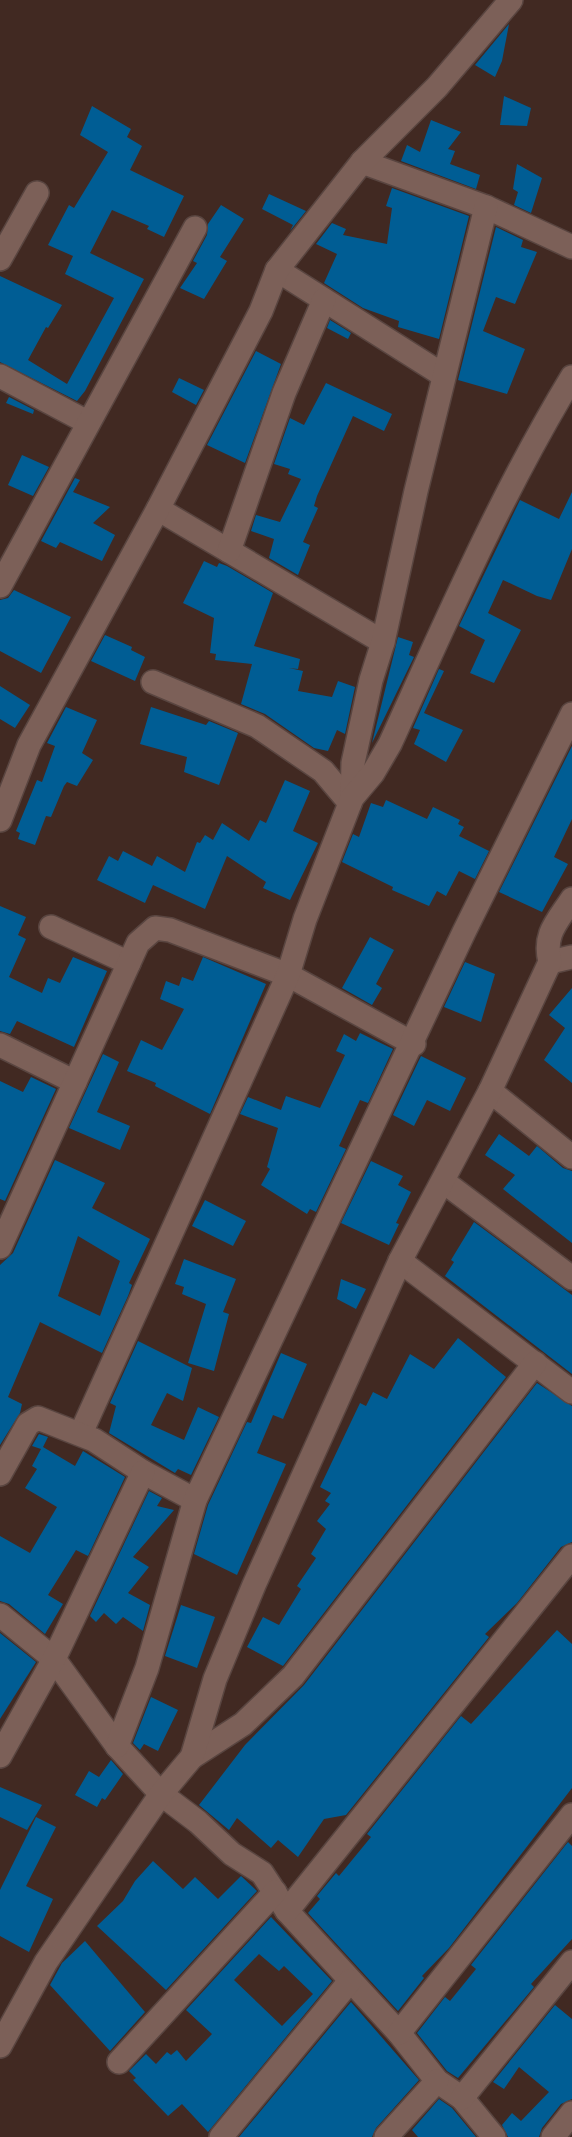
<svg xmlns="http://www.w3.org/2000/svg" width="572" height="2137" viewBox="0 0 572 2137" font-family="'DejaVu Sans',sans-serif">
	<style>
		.building { fill: #005d94; fill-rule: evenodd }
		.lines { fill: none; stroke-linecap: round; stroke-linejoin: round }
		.minor-casing { stroke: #594540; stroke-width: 26 }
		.minor { stroke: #7c6058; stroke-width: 23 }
	</style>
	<rect width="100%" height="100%" fill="#412922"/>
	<!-- building -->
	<g class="building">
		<polygon points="509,24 502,61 495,77 475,65"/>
		<polygon points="504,96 531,108 527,126 500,125"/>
		<polygon points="92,106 131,129 127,137 142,146 130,170 184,196 164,237 147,229 149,226 112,210 90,253 144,279 85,391 77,401 0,362 0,276 62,305 48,328 46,327 28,360 67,384 114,298 65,274 73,256 48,245 69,205 74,208 108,152 80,135"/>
		<polygon points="431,120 461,132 448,149 455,151 450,164 480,175 476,189 401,161 407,145 420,152"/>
		<polygon points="517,164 542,178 531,213 514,205 518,192 513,189"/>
		<polygon points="392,188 469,216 439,339 398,327 399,321 363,308 324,283 337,254 316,244 332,223 346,229 343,235 387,244 392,208 386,206"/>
		<polygon points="269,194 306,211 290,231 293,225 262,209"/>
		<polygon points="221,205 244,219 220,257 227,261 204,299 180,288 197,263 193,261 207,235 208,224"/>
		<polygon points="496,227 523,240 521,247 537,252 515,304 496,297 483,331 525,349 507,394 458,380"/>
		<polygon points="330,320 351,333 348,339 327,328"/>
		<polygon points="256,351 281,364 245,463 207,445"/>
		<polygon points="179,378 204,390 196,405 172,392"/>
		<polygon points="326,383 392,414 384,431 353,416 317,496 314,506 318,508 303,542 310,545 298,575 269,558 274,539 251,531 256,515 280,522 301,479 288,474 290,469 274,464 290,418 304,425"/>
		<polygon points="9,397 34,410 33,414 6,403"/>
		<polygon points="22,455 49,467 33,496 8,485"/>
		<polygon points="75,478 80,480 73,492 110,507 93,523 115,535 102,561 60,542 56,548 41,541"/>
		<polygon points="572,492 572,549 551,600 537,596 503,580 488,613 521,630 494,683 470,673 485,640 459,626 520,500 559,519"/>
		<polygon points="204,561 217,567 219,563 227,566 273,593 254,646 300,659 298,669 289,668 303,671 298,691 332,697 338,681 355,687 345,734 337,730 328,751 314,748 265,714 241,704 252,664 215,660 216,654 210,653 214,618 183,603"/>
		<polygon points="14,590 71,617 41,673 0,651 0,600 8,598"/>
		<polygon points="105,635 132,647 131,650 145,657 135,681 91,661"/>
		<polygon points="398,637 413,642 409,655 414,657 372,743"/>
		<polygon points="439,669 444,671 424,713 463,730 446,762 414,744 420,730 413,728"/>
		<polygon points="0,686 30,705 15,728 0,719"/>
		<polygon points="66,707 97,720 82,753 93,760 77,786 67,782 64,786 51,817 46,816 35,845 18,839 20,833 16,831 37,780 42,782 55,746 47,743"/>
		<polygon points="151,707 206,725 209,721 238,733 219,785 184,772 187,757 140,744"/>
		<polygon points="572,746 572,819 554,857 568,864 542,912 499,892"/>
		<polygon points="285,780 310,791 293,831 318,843 290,900 263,888 266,882 227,856 205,909 153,885 145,903 97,880 109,856 118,861 123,851 152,866 157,856 185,872 197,842 200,843 205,835 213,840 222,823 249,841 260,820 266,823"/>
		<polygon points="386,800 427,819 433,807 460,820 458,824 464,827 459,836 489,851 475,879 459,871 446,896 437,891 429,906 392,890 393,887 342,862 353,834 359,837 371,803 383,807"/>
		<polygon points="0,906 26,917 18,935 26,939 9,977 42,993 48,978 60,983 73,957 107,971 74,1047 17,1021 10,1034 0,1031"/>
		<polygon points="370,937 394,950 376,984 382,988 372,1005 342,988"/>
		<polygon points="203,957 266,984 210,1114 155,1086 156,1083 127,1071 141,1040 162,1050 184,1009 160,999 166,981 179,986 182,977 193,981"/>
		<polygon points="465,962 495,974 481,1022 444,1007"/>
		<polygon points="572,988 572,1083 544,1060 565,1028 549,1015"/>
		<polygon points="360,1033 393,1049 368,1103 360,1100 339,1146 346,1149 316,1212 310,1209 307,1214 261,1185 270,1169 267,1167 278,1128 240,1114 248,1097 281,1110 286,1096 320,1108 345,1055 336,1051 344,1034 356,1041"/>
		<polygon points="103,1054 119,1062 97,1112 130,1126 120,1150 69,1128"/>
		<polygon points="421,1056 466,1078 450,1111 427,1100 414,1126 393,1115"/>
		<polygon points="31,1077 56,1089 5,1201 0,1199 0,1081 23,1092"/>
		<polygon points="499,1134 529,1156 537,1146 563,1168 572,1171 572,1243 503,1189 515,1175 485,1155"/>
		<path d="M 55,1160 L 105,1183 L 92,1208 L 150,1239 L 129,1283 L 132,1285 L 128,1296 L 102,1353 L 40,1322 L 8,1397 L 22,1404 L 20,1413 L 0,1445 L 0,1265 L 13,1253 ZM 78,1236 L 120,1261 L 100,1316 L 58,1296 Z"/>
		<polygon points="371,1161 403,1176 398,1185 411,1192 396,1223 399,1224 389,1245 341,1223"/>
		<polygon points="205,1200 246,1221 233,1246 192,1226"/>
		<polygon points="474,1222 572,1295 572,1374 445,1276 454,1262 451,1260"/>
		<polygon points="184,1259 236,1279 223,1312 229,1314 214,1371 188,1363 206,1304 182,1294 184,1287 175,1284"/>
		<polygon points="341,1279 366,1289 356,1309 337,1299"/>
		<polygon points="458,1338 506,1377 283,1666 247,1647 263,1617 279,1625 301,1589 297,1586 316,1558 311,1554 326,1529 317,1521 330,1504 325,1501 331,1493 320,1487 360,1403 366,1406 373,1392 387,1399 410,1354 434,1369"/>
		<polygon points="138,1341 192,1368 183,1401 167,1393 151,1425 184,1440 198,1407 219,1417 191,1475 178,1469 175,1473 109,1433 116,1406 110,1403"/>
		<polygon points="281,1353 307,1364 283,1419 273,1415 257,1453 286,1464 237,1575 194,1554 208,1505 247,1422 251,1423"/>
		<polygon points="537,1383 572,1406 572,1542 561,1547 517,1603 485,1634 489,1637 346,1815 324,1819 298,1857 278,1840 271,1848 237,1818 229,1830 199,1805 245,1745 304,1685"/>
		<polygon points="39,1434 48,1437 43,1447 75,1466 83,1451 125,1477 88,1556 76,1550 48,1595 63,1604 45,1634 9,1604 0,1601 0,1536 30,1553 57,1507 25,1488 37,1469 32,1466 41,1449 32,1446"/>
		<polygon points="149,1491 162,1498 157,1506 174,1510 133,1557 149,1567 128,1593 150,1605 143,1631 123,1617 116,1624 104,1613 96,1622 90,1616"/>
		<polygon points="181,1605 215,1617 197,1668 165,1656"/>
		<polygon points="557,1630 572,1644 572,1788 449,1948 422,1976 424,1978 398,2011 308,1913 320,1899 317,1896 336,1873 339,1876 371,1837 367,1834 461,1716 471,1724"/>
		<polygon points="0,1633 36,1662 0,1719"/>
		<polygon points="151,1697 178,1710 158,1751 144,1744 140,1750 133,1743"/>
		<polygon points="111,1760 123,1774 105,1800 102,1798 97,1807 75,1795 89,1771 99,1777"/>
		<polygon points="0,1787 42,1805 27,1830 0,1817"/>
		<polygon points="36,1817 56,1827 26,1886 53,1899 29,1952 0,1936 0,1890"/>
		<polygon points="568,1842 572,1846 572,1939 531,1984 534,1987 458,2078 447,2071 417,2033 445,1997 450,2001 476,1969 471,1965"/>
		<polygon points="153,1861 183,1889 195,1877 218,1899 241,1876 257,1891 166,1990 97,1926 123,1901 135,1881"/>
		<path d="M 271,1917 L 332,1981 L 208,2132 L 182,2104 L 168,2116 L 133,2080 L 136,2078 L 129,2071 L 146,2054 L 156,2064 L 167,2052 L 171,2055 L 177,2050 L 186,2061 L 212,2034 L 186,2010 ZM 259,1954 L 279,1971 L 284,1966 L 313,1994 L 282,2026 L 234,1980 Z"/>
		<polygon points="85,1941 145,2012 110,2051 50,1985 62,1963"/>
		<polygon points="351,2002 419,2080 376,2128 372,2137 239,2137"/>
		<polygon points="555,2005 572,2019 572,2099 561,2104 542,2128 539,2137 508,2137 502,2125 512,2113 521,2121 549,2092 519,2067 504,2089 493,2082"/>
		<polygon points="439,2099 452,2108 476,2137 418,2137 412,2130"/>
	</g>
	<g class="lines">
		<defs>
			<g id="minor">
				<polyline points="362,162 486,207 572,247"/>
				<polyline points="0,259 37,193"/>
				<polyline points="277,270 443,375"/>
				<polyline points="0,376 87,422"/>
				<polyline points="158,509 383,642"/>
				<polyline points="229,551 284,393 324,300"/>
				<polyline points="0,586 195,228"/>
				<polyline points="153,682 257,726 323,771 350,803"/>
				<polyline points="352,798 353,763 371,680 383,642 416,491 486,207"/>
				<polyline points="0,820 29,745 158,509 261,311 277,270 362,162 437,87 511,0"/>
				<polyline points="51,927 129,963"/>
				<polyline points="550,962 572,957"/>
				<polyline points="0,1045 75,1082"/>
				<polyline points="490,1091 572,1157"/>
				<polyline points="444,1182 572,1278"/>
				<polyline points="0,1247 138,943 155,928 170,930 288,975 414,1044"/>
				<polyline points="400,1261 572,1392"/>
				<path d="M 81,1433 L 288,975 L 305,919 L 352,798 L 373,773 L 390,744 C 447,619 501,494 572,377"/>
				<polyline points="0,1474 28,1424 38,1418 94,1440 143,1472 195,1500"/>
				<polyline points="0,1615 54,1659 117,1746 161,1794 198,1822 232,1854 262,1873 287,1911 399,2033 437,2081 462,2098 494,2137"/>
				<polyline points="117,1746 147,1668 195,1500 464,932 572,714"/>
				<polyline points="0,1756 54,1659 143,1472"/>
				<polyline points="192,1757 243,1724 293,1676 535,1363"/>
				<polyline points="287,1911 572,1556"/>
				<polyline points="399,2033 572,1815"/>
				<path d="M 0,2046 L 46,1962 L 161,1794 L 192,1757 L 215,1679 L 254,1585 L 400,1261 L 490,1091 L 550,962 C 543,934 557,922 572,899"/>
				<polyline points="119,2062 275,1892"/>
				<polyline points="462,2098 572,1962"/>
				<polyline points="221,2137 350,1981"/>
				<polyline points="386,2137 437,2081"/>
				<polyline points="553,2137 572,2113"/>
			</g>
		</defs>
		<!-- minor casing -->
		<use href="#minor" class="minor-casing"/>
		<!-- minor -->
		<use href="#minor" class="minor"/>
	</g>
</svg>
